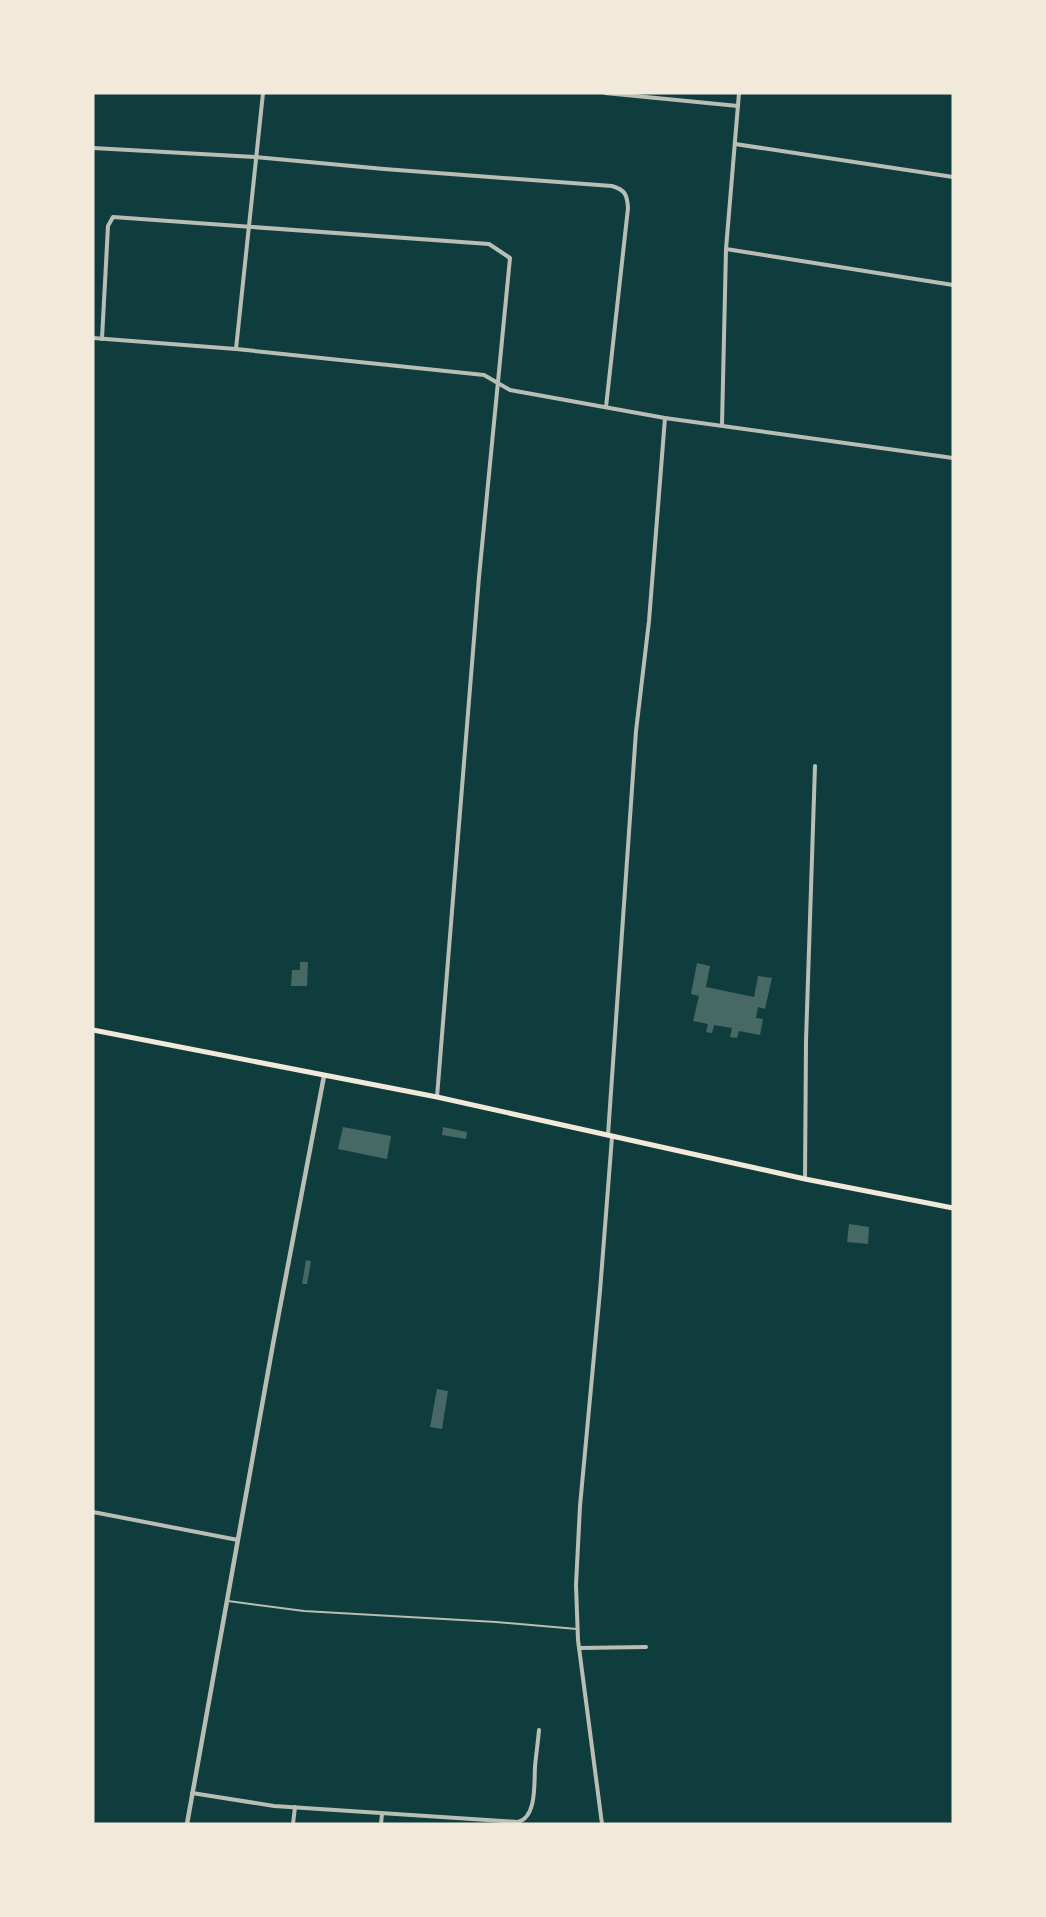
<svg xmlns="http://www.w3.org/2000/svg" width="1046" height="1917" viewBox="0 0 1046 1917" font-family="'Alegreya Sans',sans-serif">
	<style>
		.building { fill: #486865 }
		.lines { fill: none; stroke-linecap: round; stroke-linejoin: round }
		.service { stroke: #b8beb3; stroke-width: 2 }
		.minor { stroke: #b8beb3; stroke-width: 4 }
		.tertiary { stroke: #b8beb3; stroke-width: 4.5 }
		.secondary { stroke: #f1e9da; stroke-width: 5 }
	</style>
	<rect width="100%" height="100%" fill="#0f3d3e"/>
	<!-- building -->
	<g class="building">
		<polygon points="300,962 308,962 307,986 291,986 292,970 300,970"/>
		<polygon points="697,963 710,966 706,987 754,997 758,976 772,978 765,1009 758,1007 756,1018 763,1019 760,1035 739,1031 737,1038 730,1037 732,1028 714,1025 712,1033 706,1032 708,1024 693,1021 699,996 691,994"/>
		<polygon points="343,1127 391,1136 387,1159 338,1149"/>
		<polygon points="443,1127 467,1132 466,1139 442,1135"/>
		<polygon points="849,1224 869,1227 868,1244 847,1242"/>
		<polygon points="306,1260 311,1261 307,1284 302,1284"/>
		<polygon points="437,1389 448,1391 442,1429 430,1427"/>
	</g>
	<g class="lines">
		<!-- service -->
		<polyline class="service" points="228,1601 304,1611 496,1622 577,1629"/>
		<!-- minor -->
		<g class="minor">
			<polyline points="605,93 738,106"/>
			<polyline points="735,144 953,177"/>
			<path d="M 93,148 L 255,157 L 384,169 L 612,186 C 625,190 627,194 628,208 L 606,407"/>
			<polyline points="726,249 953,285"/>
			<polyline points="93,338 236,349 484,375 510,390 665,418 953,458"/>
			<polyline points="102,339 108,226 113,217 489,244 510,258 479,577 437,1097"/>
			<polyline points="236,349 263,93"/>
			<polyline points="722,425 726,249 739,93"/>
			<polyline points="608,1135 636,731 649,621 665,418"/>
			<polyline points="805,1179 806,1041 815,766"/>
			<polyline points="93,1512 238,1540"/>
			<polyline points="579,1648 646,1647"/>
			<path d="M 192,1793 L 274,1806 L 518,1822 C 537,1817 534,1783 535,1767 C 536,1755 538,1742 539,1730"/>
			<polyline points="293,1824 295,1807"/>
			<polyline points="381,1824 382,1814"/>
			<polyline points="602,1824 578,1640 576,1585 580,1506 600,1291 612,1137"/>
		</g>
		<!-- tertiary -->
		<polyline class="tertiary" points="187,1824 273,1344 324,1076"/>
		<!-- secondary -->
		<polyline class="secondary" points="93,1030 437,1097 805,1179 953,1208"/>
	</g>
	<!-- border -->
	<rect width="1046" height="1917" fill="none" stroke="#f1e9da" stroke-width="189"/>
</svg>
